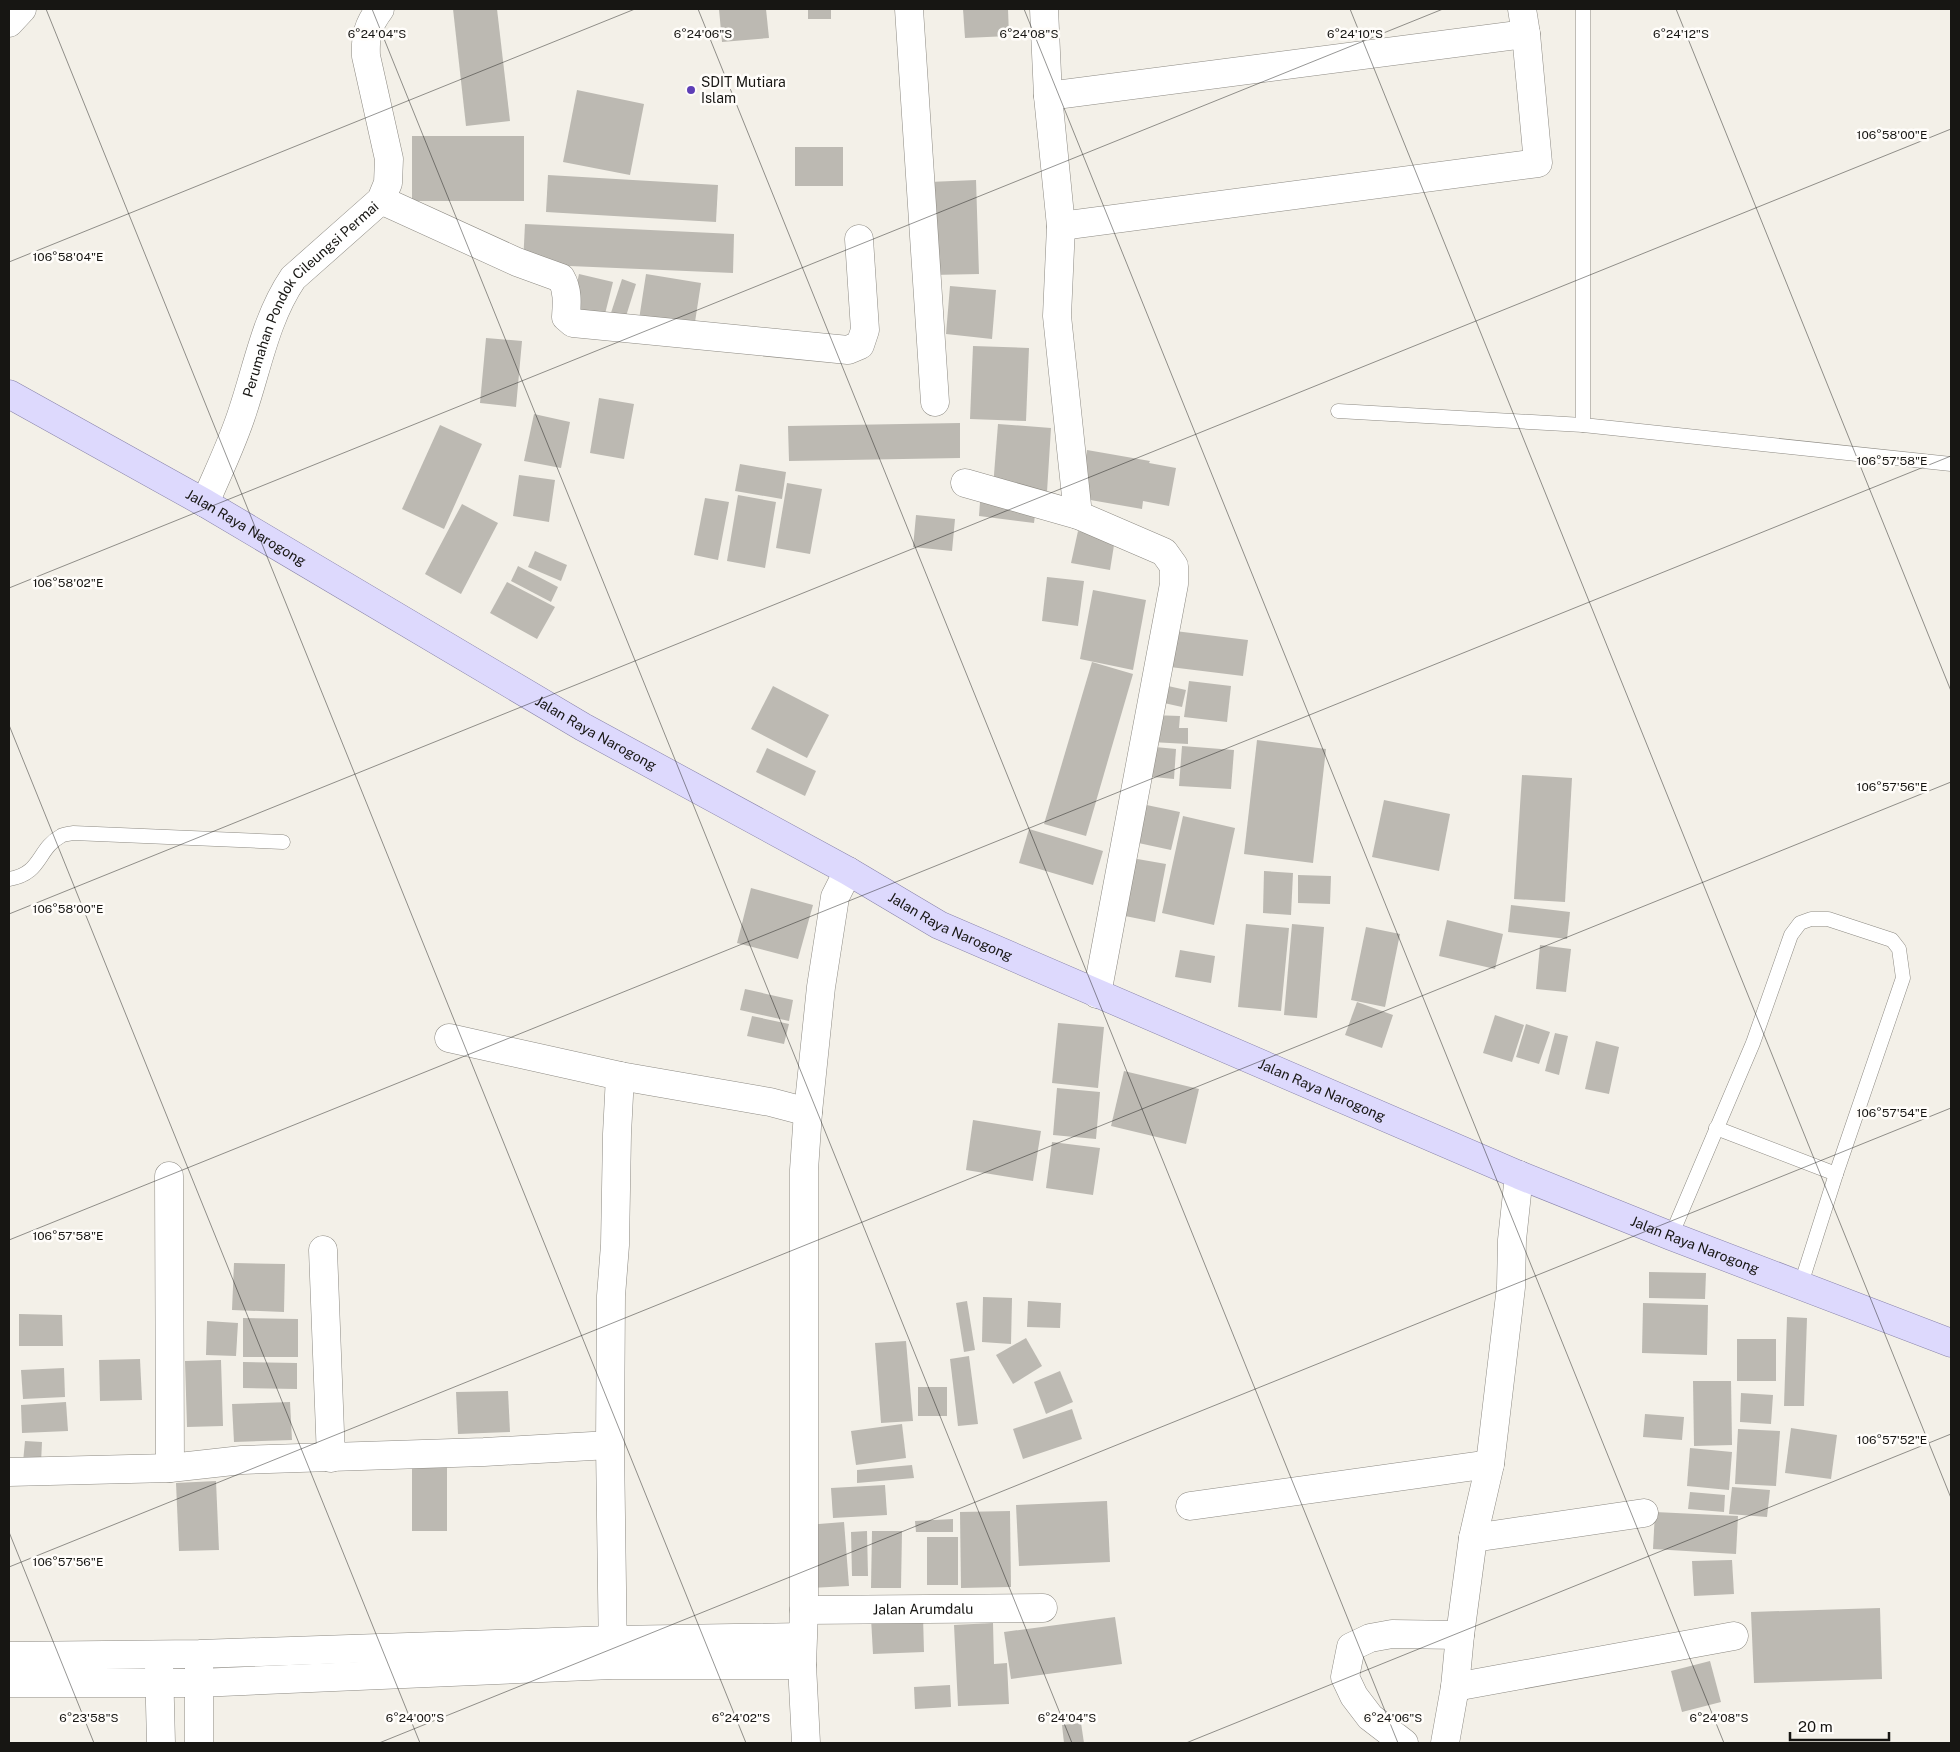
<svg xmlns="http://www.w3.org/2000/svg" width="1960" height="1752" viewBox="0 0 1960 1752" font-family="'Public Sans',sans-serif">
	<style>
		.building { fill: #bcb9b2 }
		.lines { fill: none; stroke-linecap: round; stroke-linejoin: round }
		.lane-casing { stroke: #8d8a83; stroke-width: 15 }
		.street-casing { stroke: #8d8a83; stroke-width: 29 }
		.primary-casing { stroke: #8984aa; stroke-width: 29 }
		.lane { stroke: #fff; stroke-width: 14 }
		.street { stroke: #fff; stroke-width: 28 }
		.primary { stroke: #ddd9fd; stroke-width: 28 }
		.ticks { fill: none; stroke: #171613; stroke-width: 1; stroke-opacity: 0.45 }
		.poi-dot { fill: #5d3eb6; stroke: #fffdfa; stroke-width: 2 }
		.labels { text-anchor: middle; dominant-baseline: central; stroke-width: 5; stroke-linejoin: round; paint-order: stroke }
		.poi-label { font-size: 14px; fill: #171613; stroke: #fffdfa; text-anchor: start }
		.street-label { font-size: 14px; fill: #171613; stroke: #fffdfa }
		.ticks-label { font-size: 12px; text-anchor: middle; fill: #171613; stroke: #fffdfa; stroke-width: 5; stroke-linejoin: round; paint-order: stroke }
	</style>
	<rect width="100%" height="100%" fill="#f3f0e8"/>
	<!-- building -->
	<g class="building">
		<polygon points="453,9 497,9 510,121 466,126"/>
		<polygon points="719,9 766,9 769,38 722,42"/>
		<rect x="808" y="9" width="23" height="10"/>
		<polygon points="963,9 1008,9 1009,36 965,38"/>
		<polygon points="577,90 644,104 630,175 563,162"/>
		<rect x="412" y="136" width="112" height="65"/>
		<rect x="795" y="147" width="48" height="39"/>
		<polygon points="548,175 718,185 716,222 546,212"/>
		<polygon points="976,180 979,274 932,275 929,182"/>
		<polygon points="525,224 734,234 733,273 523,264"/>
		<polygon points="579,274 613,282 604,318 571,310"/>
		<polygon points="646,274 701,283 693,335 638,326"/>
		<polygon points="622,279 636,284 623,326 608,322"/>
		<polygon points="950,286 996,290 992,339 946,334"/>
		<polygon points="486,338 522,341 516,407 480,403"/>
		<polygon points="973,346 1029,348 1026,421 970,419"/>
		<polygon points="599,398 634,404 624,459 590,453"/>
		<polygon points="534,414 570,422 561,468 524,461"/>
		<polygon points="960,423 960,458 789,461 788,426"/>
		<polygon points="998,424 1051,428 1047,492 993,487"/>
		<polygon points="440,425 482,444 444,529 402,509"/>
		<polygon points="1087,450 1150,461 1149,463 1176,468 1169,506 1143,501 1142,509 1079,498"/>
		<polygon points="740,464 786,472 782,499 735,491"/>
		<polygon points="519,475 555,480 549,522 513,516"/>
		<polygon points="787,483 822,489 810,554 776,548"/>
		<polygon points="738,495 776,502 765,568 727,561"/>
		<polygon points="705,498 729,502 718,560 694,555"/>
		<polygon points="980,502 1036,507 1034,523 979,516"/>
		<polygon points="462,504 498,523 461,594 425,574"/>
		<polygon points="916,515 955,519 952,551 913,547"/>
		<polygon points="1078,531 1115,539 1110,570 1071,563"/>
		<polygon points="535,551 567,565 561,581 528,567"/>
		<polygon points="518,566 558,587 551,602 511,581"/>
		<polygon points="1047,577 1084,581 1078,626 1042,621"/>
		<polygon points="507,582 555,607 537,639 490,613"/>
		<polygon points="1093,590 1146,600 1133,670 1080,659"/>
		<polygon points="1175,631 1248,640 1243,676 1170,667"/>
		<polygon points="1092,662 1133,674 1086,836 1044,824"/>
		<polygon points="1189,681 1231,686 1227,722 1184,717"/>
		<polygon points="1159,684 1186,690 1182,707 1155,701"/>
		<polygon points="773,686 829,715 807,758 751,729"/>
		<polygon points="1152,715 1180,716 1179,728 1188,728 1188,744 1151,742"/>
		<polygon points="1257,740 1326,749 1313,863 1244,854"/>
		<polygon points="1145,746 1176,749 1174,779 1143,776"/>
		<polygon points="1182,746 1234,750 1231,789 1179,786"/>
		<polygon points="767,748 816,771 805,796 756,772"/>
		<polygon points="1522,775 1572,778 1565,902 1514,899"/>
		<polygon points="1384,800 1450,814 1439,871 1372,857"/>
		<polygon points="1137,803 1180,812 1171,850 1129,841"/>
		<polygon points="1183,816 1235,828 1214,925 1162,913"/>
		<polygon points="1029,829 1103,851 1093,885 1019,863"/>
		<polygon points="1126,857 1166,864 1155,922 1115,914"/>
		<polygon points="1264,871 1293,873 1291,915 1263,913"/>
		<polygon points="1298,875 1331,876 1330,904 1298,903"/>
		<polygon points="751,888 813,905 798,959 737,943"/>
		<polygon points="1511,905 1570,912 1567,939 1508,932"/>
		<polygon points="1447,920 1503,934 1495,969 1439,956"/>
		<polygon points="1246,924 1289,928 1281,1011 1238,1007"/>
		<polygon points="1292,924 1324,927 1317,1018 1284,1015"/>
		<polygon points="1366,927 1400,934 1385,1007 1351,1000"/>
		<polygon points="1540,945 1571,949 1566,992 1536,989"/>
		<polygon points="1180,950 1215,956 1211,983 1175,977"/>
		<polygon points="745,989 793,1000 789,1021 740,1010"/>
		<polygon points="1357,1002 1393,1015 1382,1048 1345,1035"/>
		<polygon points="1495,1015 1524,1025 1512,1062 1483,1053"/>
		<polygon points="752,1016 789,1024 784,1044 747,1036"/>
		<polygon points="1058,1023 1104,1027 1098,1088 1052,1083"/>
		<polygon points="1526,1024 1550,1032 1539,1064 1516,1057"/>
		<polygon points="1555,1033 1568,1036 1559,1075 1545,1071"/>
		<polygon points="1596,1041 1619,1047 1609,1094 1585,1089"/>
		<polygon points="1124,1071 1199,1089 1186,1144 1111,1126"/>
		<polygon points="1057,1088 1100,1092 1096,1139 1053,1135"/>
		<polygon points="973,1120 1041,1131 1033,1181 966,1170"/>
		<polygon points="1052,1142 1100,1148 1093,1195 1046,1188"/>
		<polygon points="234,1263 285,1264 284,1312 232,1310"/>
		<polygon points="1649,1272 1706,1273 1705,1299 1649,1298"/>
		<polygon points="983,1297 1012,1298 1011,1344 982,1342"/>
		<polygon points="967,1301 975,1350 964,1352 956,1303"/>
		<polygon points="1028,1301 1061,1303 1060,1328 1027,1327"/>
		<polygon points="1643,1303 1708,1305 1707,1355 1642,1353"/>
		<polygon points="19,1314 62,1315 63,1346 19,1346"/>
		<polygon points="1787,1317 1807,1318 1804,1406 1784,1406"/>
		<polygon points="243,1318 298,1319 298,1357 243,1357"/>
		<polygon points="207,1321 238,1323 236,1356 206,1355"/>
		<polygon points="1026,1338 1042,1366 1013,1384 996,1355"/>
		<rect x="1737" y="1339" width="39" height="42"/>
		<polygon points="906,1341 913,1421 881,1423 875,1343"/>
		<polygon points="969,1356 978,1424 958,1426 950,1359"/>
		<polygon points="140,1359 142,1400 100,1401 99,1360"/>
		<polygon points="221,1360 223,1426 187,1427 185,1361"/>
		<polygon points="243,1362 297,1363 297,1389 243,1388"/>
		<polygon points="64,1368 65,1397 23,1399 21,1370"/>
		<polygon points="1060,1371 1073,1402 1046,1414 1034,1382"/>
		<polygon points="1693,1381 1731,1381 1732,1445 1694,1446"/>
		<rect x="918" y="1387" width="29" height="29"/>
		<polygon points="508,1391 510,1432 458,1434 456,1392"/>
		<polygon points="1741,1393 1773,1395 1771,1424 1740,1422"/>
		<polygon points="66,1402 68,1431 22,1433 21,1405"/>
		<polygon points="290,1402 292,1440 234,1442 232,1404"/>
		<polygon points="1072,1409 1082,1439 1023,1459 1013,1429"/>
		<polygon points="1645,1414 1684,1417 1682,1440 1643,1437"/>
		<polygon points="902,1424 906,1458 856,1465 851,1431"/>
		<polygon points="1791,1428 1837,1435 1831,1479 1785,1473"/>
		<polygon points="1738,1429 1780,1431 1776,1486 1735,1484"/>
		<polygon points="25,1441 42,1442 41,1463 23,1462"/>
		<polygon points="1690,1448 1732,1452 1729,1490 1687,1486"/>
		<polygon points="912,1465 914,1478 857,1483 857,1470"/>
		<rect x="412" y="1466" width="35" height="65"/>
		<polygon points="216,1481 219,1550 179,1551 176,1483"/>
		<polygon points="885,1485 887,1515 833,1518 831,1488"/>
		<polygon points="1732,1487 1770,1490 1767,1517 1729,1514"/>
		<polygon points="1690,1492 1725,1495 1724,1512 1688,1509"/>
		<polygon points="1107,1501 1110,1562 1019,1566 1016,1505"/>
		<polygon points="1010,1511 1011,1587 961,1588 960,1512"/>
		<polygon points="1655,1512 1738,1516 1736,1554 1653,1549"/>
		<polygon points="953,1519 953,1532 916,1532 915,1521"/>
		<polygon points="844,1522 849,1586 810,1588 806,1525"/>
		<polygon points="867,1531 868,1576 852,1576 851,1532"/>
		<polygon points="872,1531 902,1531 901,1588 871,1588"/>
		<rect x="927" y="1537" width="31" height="48"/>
		<polygon points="1732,1560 1734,1594 1694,1596 1692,1561"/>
		<polygon points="1880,1608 1882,1679 1754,1683 1751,1612"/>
		<polygon points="923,1616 924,1652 873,1654 871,1618"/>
		<polygon points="1115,1617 1122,1664 1011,1679 1004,1632"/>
		<polygon points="993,1623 994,1664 1007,1663 1009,1704 958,1706 954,1625"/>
		<polygon points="1710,1661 1721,1702 1682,1712 1671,1671"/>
		<polygon points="950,1685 951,1707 915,1709 914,1687"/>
		<polygon points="1081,1723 1084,1743 1064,1743 1062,1725"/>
	</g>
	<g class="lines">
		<defs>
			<g id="lane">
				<polyline points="1583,9 1583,425"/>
				<polyline points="1338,411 1583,425 1951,464"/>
				<path d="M 9,879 C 42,874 37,849 61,836 C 64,834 69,834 73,833 L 283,842"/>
				<polyline points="1716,1128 1836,1174"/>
				<polyline points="1671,1236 1753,1043 1791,935 1800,923 1811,919 1828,919 1892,940 1899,949 1903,978 1836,1174 1801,1284"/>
			</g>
			<g id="street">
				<polyline points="909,9 935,402"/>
				<polyline points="1044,9 1048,96 1061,226 1057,316 1078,515"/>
				<polyline points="9,23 22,9"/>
				<polyline points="1048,96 1526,34"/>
				<path d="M 381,200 L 517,262 L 561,278 C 568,290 567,303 566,317 L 573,323 L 848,350 L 860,345 L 865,330 L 859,239"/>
				<polyline points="1061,226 1538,163 1526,34 1522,9"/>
				<polyline points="965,483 1078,515 1164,552 1174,566 1174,584 1097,994"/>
				<path id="s1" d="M 205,503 C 218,472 233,442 243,410 C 258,365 266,318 293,278 L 381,200 L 388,183 L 389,159 L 366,56 C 365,36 368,25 380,9"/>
				<polyline points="449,1038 620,1076 617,1134 615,1245 611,1296 610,1445 613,1659"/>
				<polyline points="620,1076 770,1102 808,1112"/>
				<polyline points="169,1176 170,1468"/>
				<polyline points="323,1250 331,1458"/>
				<polyline points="9,1472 170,1468 242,1460 484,1452 610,1445"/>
				<polyline points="1190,1506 1490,1464"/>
				<polyline points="1473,1538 1644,1513"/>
				<path id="s2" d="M 804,1610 L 1043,1608"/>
				<polyline points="9,1656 199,1654 613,1640 802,1637"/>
				<polyline points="159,1665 161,1743"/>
				<polyline points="9,1683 199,1683 612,1665 802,1665"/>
				<polyline points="1455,1687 1734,1636"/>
				<polyline points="199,1743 199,1666"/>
				<polyline points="806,1743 802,1665 804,1610 804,1170 808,1112 821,987 835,897 848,871"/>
				<polyline points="1404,1743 1370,1717 1354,1696 1345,1677 1351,1647 1370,1638 1392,1634 1460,1635 1473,1538 1490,1464 1511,1287 1512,1240 1519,1175"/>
				<polyline points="1445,1743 1455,1687 1460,1635"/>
			</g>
			<g id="primary">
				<path id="s3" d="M 9,394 L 205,503 L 583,727 L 848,871 L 939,925 L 1519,1175 L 1671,1236 L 1951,1343"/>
			</g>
		</defs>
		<!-- lane casing -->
		<use href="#lane" class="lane-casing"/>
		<!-- street casing -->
		<use href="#street" class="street-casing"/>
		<!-- primary casing -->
		<use href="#primary" class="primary-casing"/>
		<!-- lane -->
		<use href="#lane" class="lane"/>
		<!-- street -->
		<use href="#street" class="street"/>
		<!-- primary -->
		<use href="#primary" class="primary"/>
	</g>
	<!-- ticks -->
	<path class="ticks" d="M 46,9 L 746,1743M 372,9 L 1072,1743M 698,9 L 1398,1743M 1024,9 L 1724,1743M 1350,9 L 1951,1498M 1676,9 L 1951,691M 9,262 L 635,9M 9,588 L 1443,9M 9,725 L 420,1743M 9,914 L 1951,129M 9,1240 L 1951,456M 9,1532 L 94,1743M 9,1567 L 1951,782M 379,1743 L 1951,1108M 1186,1743 L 1951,1434"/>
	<!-- markers -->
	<circle class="poi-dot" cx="691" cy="90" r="5"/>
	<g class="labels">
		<!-- poi labels -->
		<g class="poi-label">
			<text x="701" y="82">SDIT Mutiara<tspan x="701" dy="16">Islam</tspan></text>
		</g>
		<!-- street labels -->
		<g class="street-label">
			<text stroke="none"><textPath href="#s1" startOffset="234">Perumahan Pondok Cileungsi Permai</textPath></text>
			<text stroke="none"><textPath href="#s3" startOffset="272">Jalan Raya Narogong</textPath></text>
			<text stroke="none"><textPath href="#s3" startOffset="678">Jalan Raya Narogong</textPath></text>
			<text stroke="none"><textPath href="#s3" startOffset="1082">Jalan Raya Narogong</textPath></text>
			<text stroke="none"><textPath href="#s3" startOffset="1488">Jalan Raya Narogong</textPath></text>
			<text stroke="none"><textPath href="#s3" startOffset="1892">Jalan Raya Narogong</textPath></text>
			<text stroke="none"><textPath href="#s2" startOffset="119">Jalan Arumdalu</textPath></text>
		</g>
	</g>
	<g class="ticks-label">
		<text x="377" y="38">6°24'04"S</text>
		<text x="703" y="38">6°24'06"S</text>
		<text x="1029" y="38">6°24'08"S</text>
		<text x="1355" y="38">6°24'10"S</text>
		<text x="1681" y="38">6°24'12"S</text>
		<text x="1892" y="139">106°58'00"E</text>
		<text x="68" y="261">106°58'04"E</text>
		<text x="1892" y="465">106°57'58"E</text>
		<text x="68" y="587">106°58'02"E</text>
		<text x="1892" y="791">106°57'56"E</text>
		<text x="68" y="913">106°58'00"E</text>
		<text x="1892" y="1117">106°57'54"E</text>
		<text x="68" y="1240">106°57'58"E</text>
		<text x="1892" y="1444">106°57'52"E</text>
		<text x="68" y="1566">106°57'56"E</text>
		<text x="89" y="1722">6°23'58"S</text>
		<text x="415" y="1722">6°24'00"S</text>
		<text x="741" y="1722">6°24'02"S</text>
		<text x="1067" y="1722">6°24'04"S</text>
		<text x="1393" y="1722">6°24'06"S</text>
		<text x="1719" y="1722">6°24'08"S</text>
	</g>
	<!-- border -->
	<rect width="1960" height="1752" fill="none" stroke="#171613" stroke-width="20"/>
	<!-- scale -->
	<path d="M1790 1732v8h99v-8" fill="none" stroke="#171613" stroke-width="2.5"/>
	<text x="1798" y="1732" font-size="15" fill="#171613" stroke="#fffdfa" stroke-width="4" paint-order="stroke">20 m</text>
</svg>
